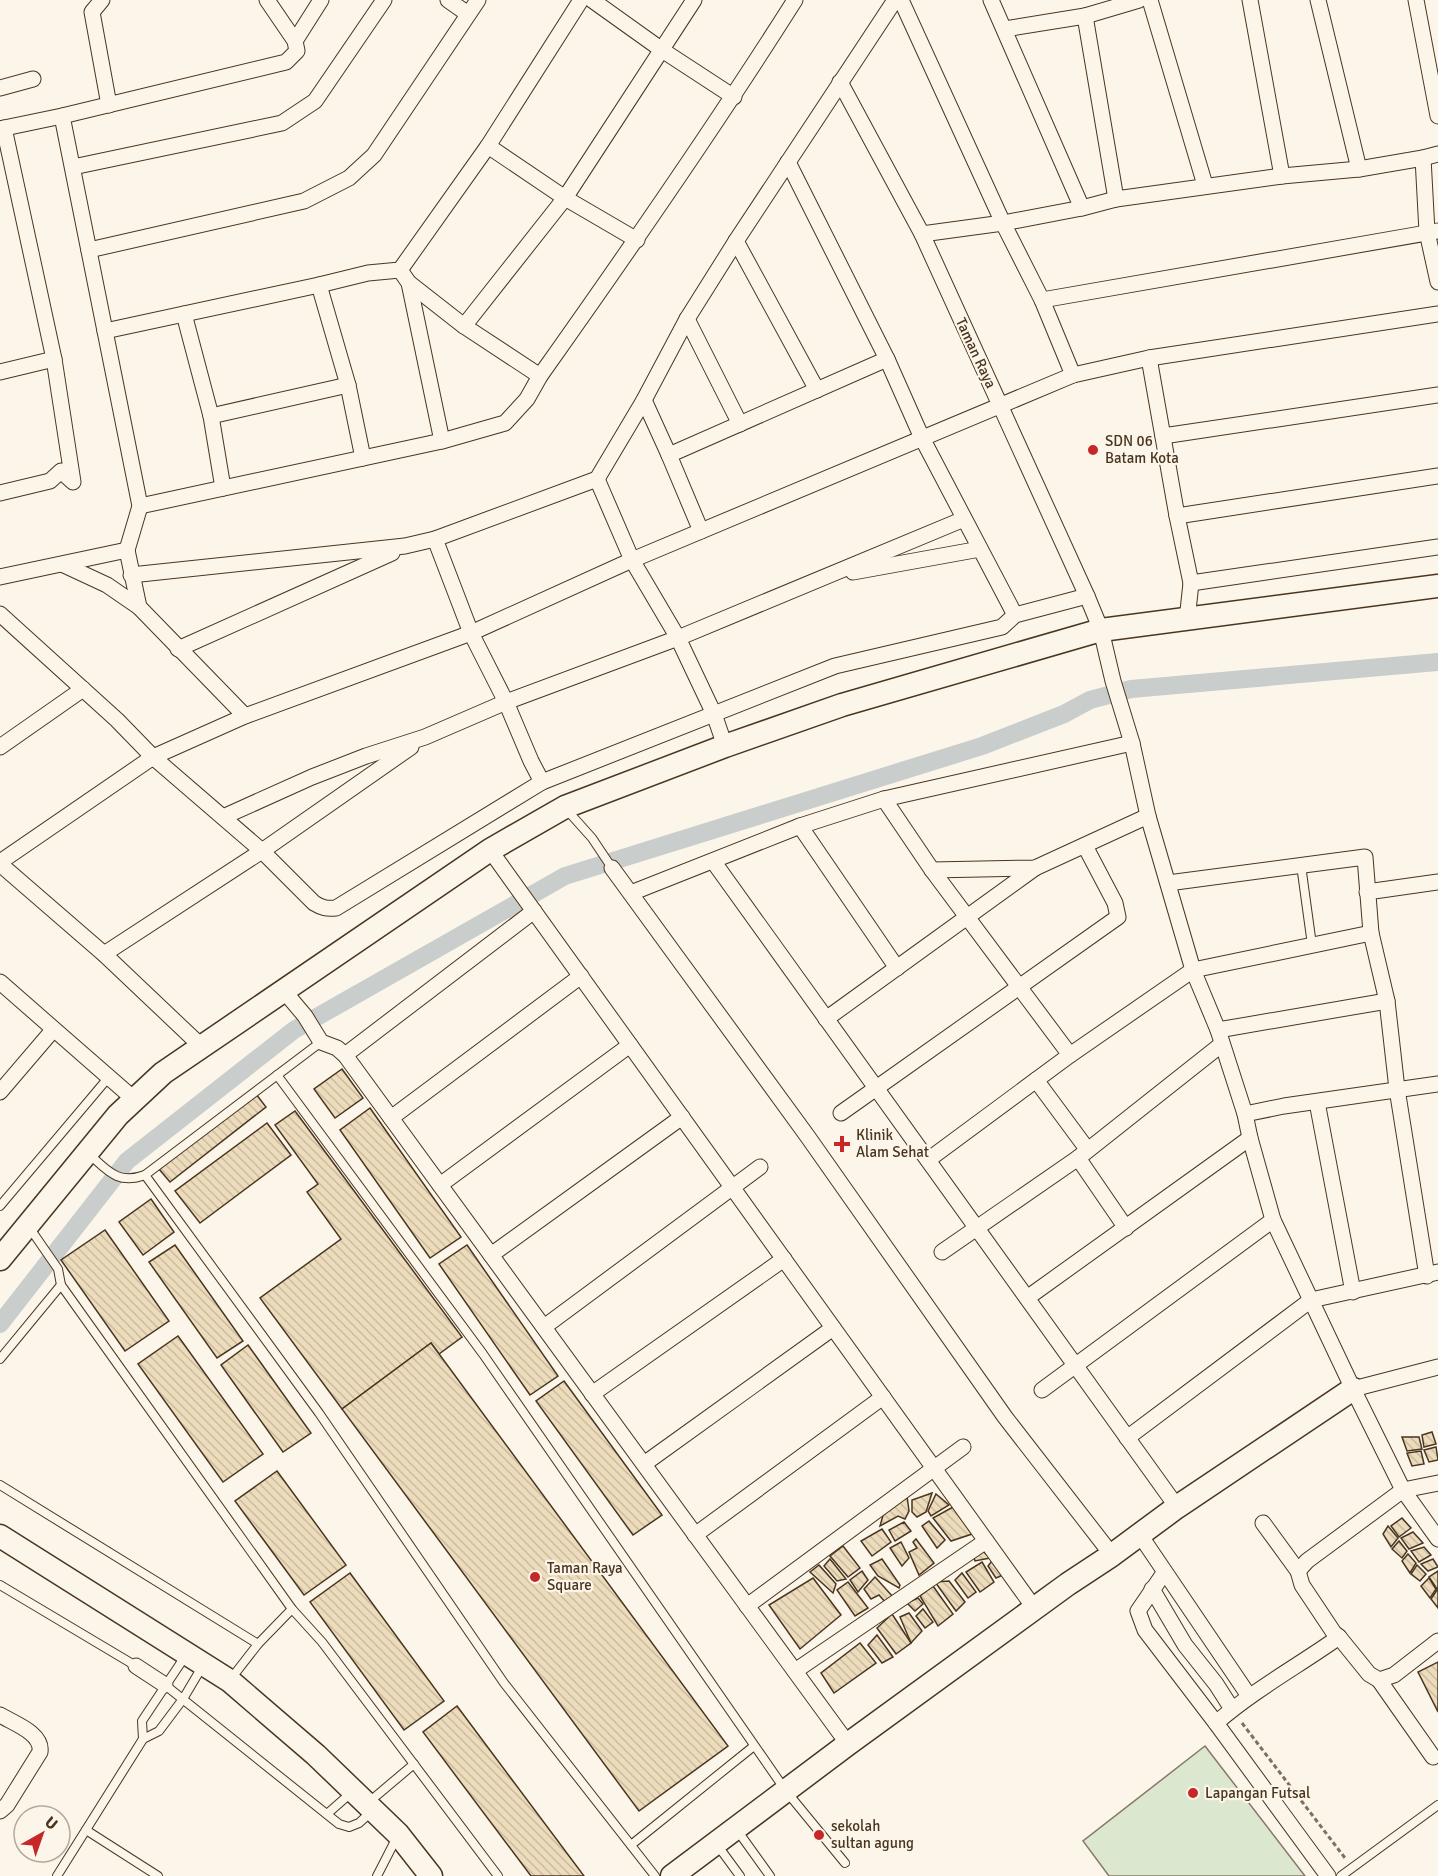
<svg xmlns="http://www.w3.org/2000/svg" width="1438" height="1876" viewBox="0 0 1438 1876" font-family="Signika,sans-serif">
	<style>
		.green { fill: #dce7d0; stroke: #887966; stroke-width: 1.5 }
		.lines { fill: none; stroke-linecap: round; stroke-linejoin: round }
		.canal { stroke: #c9cecd; stroke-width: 18 }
		.building { fill: url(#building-back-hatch); stroke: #4a3520; stroke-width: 1.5 }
		.lane-casing { stroke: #4a3520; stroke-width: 10 }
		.street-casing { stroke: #4a3520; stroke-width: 17 }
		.secondary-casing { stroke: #4a3520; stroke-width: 25 }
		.path { stroke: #7f6f5c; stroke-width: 3; stroke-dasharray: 4.5 3; stroke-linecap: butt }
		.lane { stroke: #fbf6e9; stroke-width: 8 }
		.street { stroke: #fbf6e9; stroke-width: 15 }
		.secondary { stroke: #fbf6e9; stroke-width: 22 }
		.poi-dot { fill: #c62828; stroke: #fbf6e9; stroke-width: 2 }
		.labels { text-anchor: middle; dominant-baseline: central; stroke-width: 4.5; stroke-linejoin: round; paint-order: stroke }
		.street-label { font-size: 15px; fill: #4a3520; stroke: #fbf6e9 }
		.poi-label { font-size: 15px; fill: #4a3520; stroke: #fbf6e9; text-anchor: start }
	</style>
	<defs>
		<pattern id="building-back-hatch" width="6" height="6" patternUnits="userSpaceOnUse" patternTransform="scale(1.5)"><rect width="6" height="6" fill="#ecdcbc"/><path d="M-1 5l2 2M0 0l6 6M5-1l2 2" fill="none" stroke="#ccbda1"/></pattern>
	</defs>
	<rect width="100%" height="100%" fill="#fbf6e9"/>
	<!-- green -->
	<polygon class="green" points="1205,1746 1305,1876 1109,1876 1083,1841"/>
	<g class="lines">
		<!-- canal -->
		<polyline class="canal" points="0,1324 127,1161 294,1030 565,876 982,746 1064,714 1090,700 1131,689 1438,662"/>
	</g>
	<!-- building -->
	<g class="building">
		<polygon points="342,1069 363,1098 335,1118 314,1089"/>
		<polygon points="256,1094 266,1107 170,1182 159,1169"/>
		<polygon points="370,1108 461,1237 430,1258 340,1130"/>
		<polygon points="295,1111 462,1337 439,1354 431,1343 342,1409 260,1298 341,1239 307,1192 318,1184 275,1125"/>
		<polygon points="267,1123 291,1155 200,1223 175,1191"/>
		<polygon points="151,1199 174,1232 143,1255 119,1222"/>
		<polygon points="105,1230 169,1321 125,1351 61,1260"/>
		<polygon points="175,1245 243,1341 217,1358 149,1262"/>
		<polygon points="467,1245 558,1376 530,1395 439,1264"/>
		<polygon points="178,1336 263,1454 223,1482 138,1364"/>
		<polygon points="431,1343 728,1746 639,1811 342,1409"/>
		<polygon points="248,1345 311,1433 283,1452 221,1365"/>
		<polygon points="564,1381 662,1515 633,1535 536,1401"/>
		<polygon points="1432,1432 1436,1444 1424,1447 1422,1435"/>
		<polygon points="1402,1437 1419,1437 1422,1449 1407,1451"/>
		<polygon points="1436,1447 1438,1460 1429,1462 1424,1450"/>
		<polygon points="1421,1451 1424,1464 1412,1466 1407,1453"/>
		<polygon points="277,1471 346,1565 304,1595 235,1501"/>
		<polygon points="932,1493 926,1512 917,1517 912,1512 912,1500"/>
		<polygon points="936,1494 949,1505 931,1516 928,1511"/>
		<polygon points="907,1496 909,1511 905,1519 898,1516 880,1526 884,1512"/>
		<polygon points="953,1507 972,1534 951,1541 933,1518"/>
		<polygon points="1402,1518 1411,1528 1399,1537 1391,1526"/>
		<polygon points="929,1521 945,1540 937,1548 922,1526"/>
		<polygon points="904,1522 911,1531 895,1541 889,1530"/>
		<polygon points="1388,1526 1398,1538 1391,1547 1383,1534"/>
		<polygon points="882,1529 891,1542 872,1556 861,1541"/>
		<polygon points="1413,1532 1423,1543 1409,1549 1401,1538"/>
		<polygon points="916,1539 934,1563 919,1575 909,1552 917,1548 913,1542"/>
		<polygon points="1399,1541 1407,1551 1402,1558 1392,1549"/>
		<polygon points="901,1542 909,1558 902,1566 890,1548"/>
		<polygon points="843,1546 860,1568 848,1577 830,1556"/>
		<polygon points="1424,1547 1431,1555 1419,1562 1411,1551"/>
		<polygon points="981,1549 990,1558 975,1561 973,1555"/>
		<polygon points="1408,1554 1416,1563 1410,1573 1402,1561"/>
		<polygon points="830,1559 846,1579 837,1581 824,1566"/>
		<polygon points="882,1559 900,1585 899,1588 878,1576 870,1565"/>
		<polygon points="1433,1559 1438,1567 1428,1571 1421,1564"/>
		<polygon points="992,1561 1003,1575 996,1578 988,1566"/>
		<polygon points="982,1562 994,1582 980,1592 966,1572"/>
		<polygon points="819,1565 836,1584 833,1593 810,1572"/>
		<polygon points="1417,1565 1426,1574 1420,1581 1411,1574"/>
		<polygon points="862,1571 868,1580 858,1592 850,1580"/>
		<polygon points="1438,1571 1438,1589 1437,1589 1429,1577"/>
		<polygon points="350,1573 444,1701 404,1730 310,1602"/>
		<polygon points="962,1573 976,1592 968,1598 955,1580"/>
		<polygon points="875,1577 894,1598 886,1603 879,1595 871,1599 864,1589"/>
		<polygon points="813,1578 841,1615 800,1649 769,1605"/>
		<polygon points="1429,1578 1436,1589 1430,1598 1421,1586"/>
		<polygon points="949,1581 965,1602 956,1611 935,1582"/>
		<polygon points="848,1582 868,1608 855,1616 837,1590"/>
		<polygon points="933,1586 953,1614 938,1626 920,1596"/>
		<polygon points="1437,1590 1438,1591 1438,1608 1431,1599"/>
		<polygon points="918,1598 923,1604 915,1611 907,1603"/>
		<polygon points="923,1609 933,1622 925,1628 916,1616"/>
		<polygon points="909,1613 922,1631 911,1643 900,1617"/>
		<polygon points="892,1614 911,1643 896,1654 877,1628"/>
		<polygon points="877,1635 893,1657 882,1663 868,1645"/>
		<polygon points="860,1643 876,1663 834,1693 821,1673"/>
		<polygon points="1438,1662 1438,1712 1418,1672"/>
		<polygon points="457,1706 584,1876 531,1876 423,1732"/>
	</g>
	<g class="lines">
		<defs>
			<g id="lane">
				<polyline points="566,809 592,838 612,868"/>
				<polyline points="1301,865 1312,945"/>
				<polyline points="277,1075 483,1354 786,1791 845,1863"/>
				<path d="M 89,1154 C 108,1171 118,1185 145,1175 L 321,1042"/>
				<polyline points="145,1175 319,1413 504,1683 655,1876"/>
				<polyline points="0,1206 108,1078"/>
				<polyline points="29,1227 58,1269 61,1285"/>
				<polyline points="0,1359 61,1285 292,1609 322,1642 498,1876"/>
				<polyline points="0,1485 258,1644"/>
				<polyline points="0,1585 136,1666"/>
				<polyline points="230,1680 258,1644 292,1609"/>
				<polyline points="165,1685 339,1824 349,1827 359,1823 372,1811"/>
				<polyline points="143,1739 142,1721 186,1655"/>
				<polyline points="369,1802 414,1764"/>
				<polyline points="327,1814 352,1792"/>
				<polyline points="86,1830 158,1876"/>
				<polyline points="737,1830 770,1876"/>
				<polyline points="631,1845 754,1746"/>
				<polyline points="718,1846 740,1876"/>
				<polyline points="57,1876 143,1739 159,1731 183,1699 202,1667"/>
				<polyline points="377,1876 397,1837"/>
				<polyline points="1341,1876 1438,1805"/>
			</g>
			<g id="street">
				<polyline points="102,0 92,12 109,105"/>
				<polyline points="448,0 468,14"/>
				<polyline points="592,0 662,50 734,97"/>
				<polyline points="901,0 1003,223 1042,300 1073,375"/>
				<polyline points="991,0 1082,208"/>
				<polyline points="1150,0 1205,185"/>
				<polyline points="1250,0 1282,176"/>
				<polyline points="1318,0 1359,169"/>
				<polyline points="1416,0 1438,116"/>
				<polyline points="1085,16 1116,199"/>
				<polyline points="1005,29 1085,16 1139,0"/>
				<polyline points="295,41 321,0"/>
				<polyline points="840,82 922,234 1087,596 1101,630 1113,681 1132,743 1148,816 1193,970 1218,1030 1245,1114 1250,1138 1273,1220 1353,1389 1403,1490 1438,1539"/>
				<polyline points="0,88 33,79"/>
				<polyline points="62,116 140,506 127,550 139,607 245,716"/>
				<polyline points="0,129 62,116 286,62 297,51 295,41 267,0"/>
				<polyline points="488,146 565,198 637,240"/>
				<polyline points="1423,158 1427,232 1438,282"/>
				<polyline points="788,162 887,359 922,438 1015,615"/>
				<polyline points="73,167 282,123 315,101 384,0"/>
				<polyline points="922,234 1003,223 1082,208 1116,199 1282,176 1359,169 1423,158 1438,154"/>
				<polyline points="736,241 817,390"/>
				<polyline points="89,250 304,201 349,178 374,155 478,0"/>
				<polyline points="400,270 409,283 442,441"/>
				<polyline points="409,283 464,326 540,376"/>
				<polyline points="319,285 348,385 363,458"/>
				<polyline points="1042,300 1438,231"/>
				<polyline points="184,314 211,416 223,488"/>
				<polyline points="687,319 740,424"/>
				<polyline points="464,326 565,198 694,0"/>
				<polyline points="105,331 319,285 368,273 400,270 488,146 581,0"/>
				<polyline points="1149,358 1177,516 1191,583 1187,620"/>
				<polyline points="0,372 54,359"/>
				<polyline points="644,400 669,455 701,531"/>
				<polyline points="211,416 348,385"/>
				<polyline points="1163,436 1438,395"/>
				<polyline points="669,455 887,359"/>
				<polyline points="597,479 632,560 678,638 714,714 725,746"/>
				<polyline points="0,493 50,481 61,471 73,482 54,359 4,128"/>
				<path d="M 140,506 L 442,441 L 505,423 L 527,399 L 540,376 C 628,252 714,128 795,0"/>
				<polyline points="1177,516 1438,476"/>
				<polyline points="435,539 471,633 506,702 531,761 542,782"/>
				<polyline points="64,565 107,585 139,607"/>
				<polyline points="853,572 980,549"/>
				<polyline points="131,575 405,546 435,539 597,479 644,400 687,319 736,241 895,0"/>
				<polyline points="0,577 127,550"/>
				<polyline points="1191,583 1438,547"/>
				<path d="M 0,614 L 117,720 L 153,757 L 262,851 L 314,903 C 322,908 327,909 336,908 L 542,782 L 835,666 L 1002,627 L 1015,615 L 1087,596"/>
				<polyline points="178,649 392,553"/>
				<polyline points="0,747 83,689"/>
				<polyline points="884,799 932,870 1070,1055"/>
				<polyline points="223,817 312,777 366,756 425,737 506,702 678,638 964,519"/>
				<polyline points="800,826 897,968"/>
				<polyline points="490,850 1035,1609"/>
				<polyline points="713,861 1177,1507"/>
				<polyline points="0,862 153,757 245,716 471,633 632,560 1073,375 1149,358 1438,314"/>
				<polyline points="0,864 104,954 201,1046"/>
				<polyline points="612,868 808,1137 1005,1417 1112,1555"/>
				<polyline points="932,870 1035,868 1148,816"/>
				<polyline points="1168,883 1365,857 1371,933 1387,1001 1397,1089 1427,1276"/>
				<polyline points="1367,892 1438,882"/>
				<polyline points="631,893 800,826 884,799 1132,743"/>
				<polyline points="104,954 262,851 411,747"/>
				<polyline points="0,982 135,1100"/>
				<polyline points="284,991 305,1016 321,1042 337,1048 345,1055 534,911"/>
				<polyline points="826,1019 1035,868"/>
				<polyline points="1218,1030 1387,1001"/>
				<polyline points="345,1055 848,1744"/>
				<polyline points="1036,1080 1087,1149"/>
				<polyline points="0,1092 53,1030"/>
				<polyline points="1317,1102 1353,1292"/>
				<polyline points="841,1113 1118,917 1115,903 1085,846"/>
				<polyline points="1245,1114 1284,1106 1438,1084"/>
				<polyline points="391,1118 581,976"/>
				<polyline points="1078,1158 1126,1228"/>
				<polyline points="928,1160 1070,1055 1193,970 1371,933"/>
				<polyline points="440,1185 630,1045"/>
				<polyline points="942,1252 1078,1158 1222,1044"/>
				<polyline points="491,1255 682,1117"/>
				<polyline points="1027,1298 1250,1138"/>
				<polyline points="544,1327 760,1167"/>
				<polyline points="1353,1389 1438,1367"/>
				<polyline points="1042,1390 1273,1220"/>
				<polyline points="592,1394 784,1259"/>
				<polyline points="1127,1438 1311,1300 1438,1272"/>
				<polyline points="644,1464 833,1328"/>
				<polyline points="1263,1523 1298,1571 1302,1585 1334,1633 1339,1637 1369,1674 1379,1680 1433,1757"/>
				<polyline points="695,1535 883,1397"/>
				<polyline points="1140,1535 1249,1696"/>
				<polyline points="1298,1571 1307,1561 1403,1490 1438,1483"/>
				<polyline points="1164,1573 1138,1611 1145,1630 1216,1723 1328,1876"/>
				<polyline points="1152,1589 1185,1645 1216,1684 1232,1709"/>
				<polyline points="747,1606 963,1447"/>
				<polyline points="136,1666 165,1685"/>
				<polyline points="795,1671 986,1541"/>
				<polyline points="1379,1680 1394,1675 1438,1641"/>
				<path d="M 0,1715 C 13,1723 43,1733 40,1752 L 7,1805 L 0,1811"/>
				<path d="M 1216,1723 C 1254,1690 1298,1666 1339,1637"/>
			</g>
			<g id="secondary">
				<polyline points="0,1259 118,1115 163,1073 490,850 565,807 725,746 842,705 1101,630 1438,586"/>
				<polyline points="0,1536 230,1681 316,1755 398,1834 431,1876"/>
				<polyline points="672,1876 848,1744 1068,1584 1112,1555 1177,1507 1353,1389"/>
			</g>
		</defs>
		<!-- lane casing -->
		<use href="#lane" class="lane-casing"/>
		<!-- street casing -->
		<use href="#street" class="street-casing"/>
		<!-- secondary casing -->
		<use href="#secondary" class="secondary-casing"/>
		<!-- path -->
		<polyline class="path" points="1242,1723 1345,1858"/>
		<!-- lane -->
		<use href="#lane" class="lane"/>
		<!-- street -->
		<use href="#street" class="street"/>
		<!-- secondary -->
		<use href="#secondary" class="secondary"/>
	</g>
	<!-- markers -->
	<g class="poi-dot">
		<circle cx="1093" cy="450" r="6"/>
		<path d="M839 1135h6v6h6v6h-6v6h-6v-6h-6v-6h6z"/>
		<circle cx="535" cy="1577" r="6"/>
		<circle cx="1193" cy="1793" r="6"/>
		<circle cx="819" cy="1835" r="6"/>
	</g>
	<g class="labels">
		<!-- street labels -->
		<g class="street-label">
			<text transform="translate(976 353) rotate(65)">Taman Raya</text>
		</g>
		<!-- poi labels -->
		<g class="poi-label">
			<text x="1105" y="441">SDN 06<tspan x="1105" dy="17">Batam Kota</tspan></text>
			<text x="856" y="1135">Klinik<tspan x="856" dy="17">Alam Sehat</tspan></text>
			<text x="547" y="1568">Taman Raya<tspan x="547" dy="17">Square</tspan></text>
			<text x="1205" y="1793">Lapangan Futsal</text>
			<text x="831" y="1826">sekolah<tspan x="831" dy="17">sultan agung</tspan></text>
		</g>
	</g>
	<!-- north arrow -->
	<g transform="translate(42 1834) rotate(40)"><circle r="28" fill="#fbf6e9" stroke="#b4a999" stroke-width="1.5"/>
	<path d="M0-4.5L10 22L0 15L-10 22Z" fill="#c62828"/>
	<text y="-9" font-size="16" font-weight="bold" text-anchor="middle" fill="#4a3520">U</text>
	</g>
</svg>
